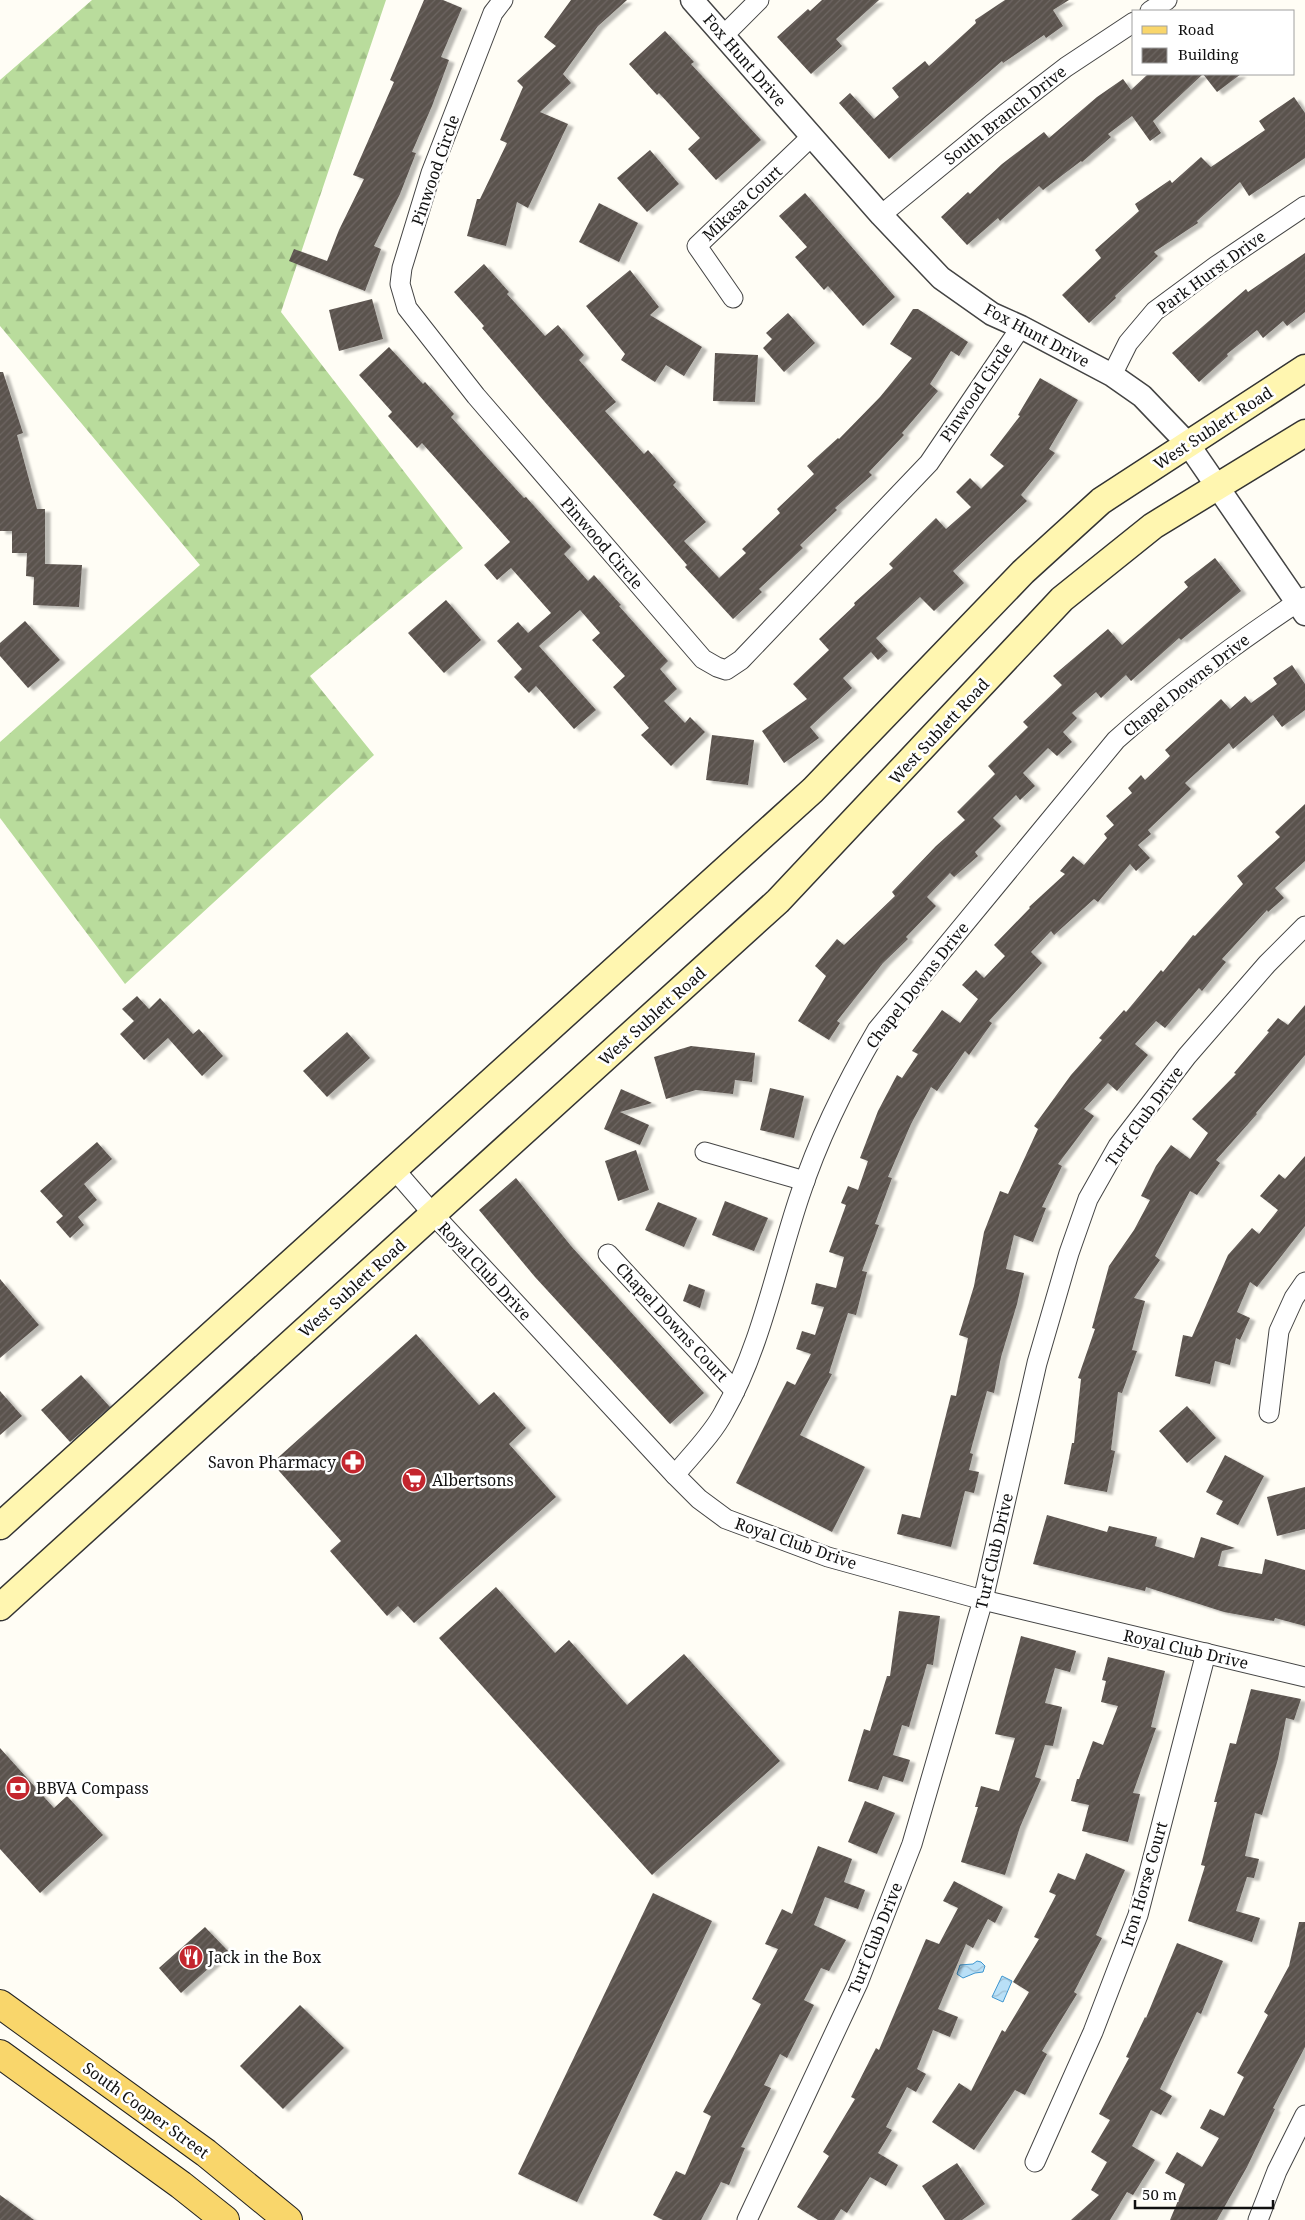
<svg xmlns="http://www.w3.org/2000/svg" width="1305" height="2220" viewBox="0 0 1305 2220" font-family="'Noto Serif',serif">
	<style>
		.forest { fill: url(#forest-firs) }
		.water { fill: url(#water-waves); stroke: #3f96cf }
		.building { fill: url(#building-hatch); filter: url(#shadow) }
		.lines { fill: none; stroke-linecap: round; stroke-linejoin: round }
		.minor-casing { stroke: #444; stroke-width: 21 }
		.tertiary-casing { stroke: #444; stroke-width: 25 }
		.secondary-casing { stroke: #333; stroke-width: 29 }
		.primary-casing { stroke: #222; stroke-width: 30 }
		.minor { stroke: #fff; stroke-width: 19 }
		.tertiary { stroke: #fff; stroke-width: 22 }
		.secondary { stroke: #fff6b0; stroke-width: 26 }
		.primary { stroke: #f9d66b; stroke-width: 28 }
		.labels { text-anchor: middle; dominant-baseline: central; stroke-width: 5; stroke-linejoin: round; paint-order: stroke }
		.street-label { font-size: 16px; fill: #111; stroke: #fff }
		.poi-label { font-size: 16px; fill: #111; stroke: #fff; text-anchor: start }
	</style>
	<defs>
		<pattern id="forest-firs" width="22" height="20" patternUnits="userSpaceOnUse" patternTransform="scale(1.25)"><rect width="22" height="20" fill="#b9dc9c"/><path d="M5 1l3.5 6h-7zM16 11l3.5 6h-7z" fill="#9ebc85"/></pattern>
		<pattern id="water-waves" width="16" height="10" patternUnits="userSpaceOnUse" patternTransform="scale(1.25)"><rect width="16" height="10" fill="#b9e0f7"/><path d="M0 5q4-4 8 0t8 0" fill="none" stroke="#9ebfd3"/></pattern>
		<pattern id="building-hatch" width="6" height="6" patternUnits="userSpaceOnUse" patternTransform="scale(1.25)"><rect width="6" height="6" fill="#5a524d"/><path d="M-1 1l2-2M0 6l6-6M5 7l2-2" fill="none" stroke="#6d6662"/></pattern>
		<filter id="shadow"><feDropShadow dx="5.5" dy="3" stdDeviation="1" flood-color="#0004"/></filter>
	</defs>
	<rect width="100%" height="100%" fill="#fffdf5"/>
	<!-- forest -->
	<polygon class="forest" points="92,0 386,0 281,312 463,548 310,676 374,755 125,984 0,818 0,742 200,565 0,326 0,80"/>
	<!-- water -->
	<g class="water">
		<polygon points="977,1961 981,1962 985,1966 983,1972 975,1973 963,1978 957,1974 960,1965 973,1964"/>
		<polygon points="1002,1976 1012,1981 1003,2002 992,1997"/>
	</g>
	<!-- building -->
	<g class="building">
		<polygon points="424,0 443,0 462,8 441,57 449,60 432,106 412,152 416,153 400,194 374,246 381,249 365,291 289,261 294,249 327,261 339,230 364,179 353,175 394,82 390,80"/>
		<polygon points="571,0 627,0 598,26 563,74 571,83 540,112 568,124 528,208 517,202 506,246 467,236 477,199 480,199 507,143 500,140 523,87 517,81 556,46 544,37"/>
		<polygon points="822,0 879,0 836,39 842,46 811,74 777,37 808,9 810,11"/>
		<polygon points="1005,0 1069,0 1053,10 1063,26 1046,38 1044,35 1003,63 1002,61 889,159 839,103 850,93 874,119 899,97 892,88 925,61 929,66 976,23 975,20"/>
		<polygon points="665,31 694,62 691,64 761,140 716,180 688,149 700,138 659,93 657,95 629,64"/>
		<polygon points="1148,74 1203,74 1153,121 1161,133 1150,141 1132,116 1108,134 1111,137 1082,162 1081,161 1043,190 1039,186 1000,221 998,218 967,245 941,217 968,192 970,194 1002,164 1044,132 1049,138 1097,97 1123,79 1131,90"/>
		<polygon points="1203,74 1241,74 1217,92"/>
		<polygon points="1294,97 1305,113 1305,158 1249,196 1240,182 1197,221 1198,223 1154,252 1158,256 1115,296 1116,298 1089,323 1062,295 1101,258 1095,250 1139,211 1135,204 1170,180 1172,183 1201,157 1211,167 1265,130 1259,121"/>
		<polygon points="650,150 679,184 647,212 617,178"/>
		<polygon points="805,193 895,297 863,326 828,286 824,290 795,257 807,247 779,216"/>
		<polygon points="599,203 638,223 619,262 579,242"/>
		<polygon points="1305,253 1305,312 1287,326 1283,321 1263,338 1257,330 1227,354 1228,356 1199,382 1172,353 1246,289 1248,292"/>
		<polygon points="484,264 509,292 507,294 545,336 558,325 584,355 579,360 616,402 605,411 644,454 648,450 676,482 673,485 706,522 684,541 719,578 746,553 742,549 780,513 777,509 814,474 807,466 838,438 839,439 880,397 912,358 890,344 913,309 918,309 968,342 959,356 951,351 930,384 938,391 902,433 904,435 869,472 872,475 835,508 837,510 800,545 803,548 759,589 762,592 733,619 685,567 687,565 544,401 482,328 484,326 454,292"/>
		<polygon points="630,270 659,307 650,315 702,347 684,376 666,365 655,382 621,360 625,354 586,306"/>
		<polygon points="372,299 383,339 339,351 329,310"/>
		<polygon points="788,313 815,343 784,372 763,348 772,339 766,333"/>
		<polygon points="389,347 423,384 425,382 454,414 451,417 483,453 524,498 526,497 571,547 564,554 588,581 594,575 621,605 619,606 668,661 660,669 677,689 664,701 685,723 690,717 705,732 671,766 641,735 649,728 613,687 625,676 592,640 600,633 580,610 539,646 596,710 574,729 536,686 529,693 514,677 522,669 497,641 518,622 528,633 551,613 511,568 497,580 484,565 510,542 422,443 417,448 388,416 392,412 359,375"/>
		<polygon points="715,353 758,355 755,402 713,401"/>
		<polygon points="0,372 3,372 23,433 17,435 37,509 45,509 45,564 82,565 79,607 33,605 34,577 26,576 27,553 12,553 12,531 0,531"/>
		<polygon points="1040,378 1078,400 1049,449 1055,453 1021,495 1027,501 953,571 964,583 934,611 920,597 876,638 888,651 878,660 871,652 843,678 852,688 810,727 819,738 784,763 762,731 807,699 793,684 829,650 819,639 855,605 854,603 893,568 889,564 936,518 946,529 971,507 956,492 970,478 981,489 1004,466 990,455 1020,416 1018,415"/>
		<polygon points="1215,558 1241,591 1181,640 1179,638 1131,681 1126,675 1101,698 1096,692 1072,713 1077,718 1063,732 1072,742 1057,756 1048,748 1023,773 1035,786 1020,800 1016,795 993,818 1001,826 975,852 978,856 954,877 950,873 927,897 936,906 906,937 908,939 883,963 837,1021 840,1023 829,1040 798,1021 826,976 815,966 837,939 844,945 895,896 892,892 936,846 965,820 957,812 995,774 988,766 1028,727 1023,722 1062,685 1053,676 1108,629 1122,645 1188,587 1184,582"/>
		<polygon points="446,600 481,640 444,673 408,633"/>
		<polygon points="25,621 60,660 28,688 0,656 0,643"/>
		<polygon points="1292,665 1305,684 1305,710 1282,727 1273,715 1233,749 1229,743 1185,783 1191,789 1148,830 1151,834 1138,845 1150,858 1136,871 1130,864 1098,902 1094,899 1054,935 1051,931 1031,952 1042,963 989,1021 992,1023 969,1055 965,1051 937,1091 931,1087 911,1124 888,1177 892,1178 875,1224 879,1225 862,1271 867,1272 856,1315 848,1313 829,1373 832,1374 800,1435 865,1467 832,1532 736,1483 787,1381 795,1385 811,1354 796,1349 802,1331 815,1335 824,1307 811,1304 816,1283 836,1288 844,1257 829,1252 846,1205 841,1203 848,1186 858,1190 868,1161 860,1158 878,1111 897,1075 902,1078 918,1054 912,1051 942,1010 960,1023 978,999 962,985 976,970 984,978 1005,956 994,945 1030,908 1029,907 1065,874 1060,871 1073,856 1084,865 1107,838 1104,834 1114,825 1106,816 1132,793 1128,788 1141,775 1145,780 1170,756 1165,750 1221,699 1230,709 1245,696 1251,703 1277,684 1273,678"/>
		<polygon points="712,735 754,740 748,785 706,780"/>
		<polygon points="1305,804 1305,861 1275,888 1284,898 1268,912 1267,910 1222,959 1226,962 1202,991 1199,988 1165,1028 1156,1021 1135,1044 1148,1055 1117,1091 1108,1083 1084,1109 1094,1116 1058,1164 1062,1166 1042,1207 1046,1208 1033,1242 1014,1235 1006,1269 1024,1273 1017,1304 1001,1357 994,1393 987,1391 970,1453 973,1454 969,1470 979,1472 974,1493 965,1491 951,1547 897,1534 902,1514 920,1518 951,1395 956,1396 968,1338 959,1335 974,1286 984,1232 1000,1191 1008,1194 1038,1129 1034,1126 1071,1075 1102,1040 1099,1038 1124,1010 1126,1012 1161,970 1163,972 1193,935 1195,936 1243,884 1237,876 1280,837 1275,832"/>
		<polygon points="137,996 149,1009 160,998 193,1034 199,1029 223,1056 202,1076 168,1038 144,1060 120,1034 134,1021 122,1009"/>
		<polygon points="1305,1005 1305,1055 1256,1113 1257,1114 1216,1160 1220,1163 1197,1195 1190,1191 1155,1256 1160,1260 1134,1298 1145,1301 1132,1350 1137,1351 1122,1393 1118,1392 1111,1450 1115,1451 1107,1492 1064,1484 1072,1443 1074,1443 1081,1379 1078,1378 1095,1329 1092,1328 1109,1266 1134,1230 1150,1200 1141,1196 1156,1166 1171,1145 1190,1159 1208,1133 1192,1119 1236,1074 1234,1073 1269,1032 1267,1031 1278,1018 1288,1025"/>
		<polygon points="347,1032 370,1058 327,1097 303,1071"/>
		<polygon points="691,1046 755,1053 752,1082 735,1080 733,1094 696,1090 666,1099 654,1057"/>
		<polygon points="770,1088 804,1096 794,1138 760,1130"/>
		<polygon points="621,1089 652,1103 620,1112 649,1125 640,1145 604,1129"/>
		<polygon points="97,1142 112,1159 84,1184 97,1200 78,1217 84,1225 70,1238 56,1222 63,1216 40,1191"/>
		<polygon points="636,1150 649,1190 618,1201 605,1161"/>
		<polygon points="1305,1156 1305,1226 1257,1287 1250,1282 1237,1312 1250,1318 1240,1340 1236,1338 1230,1365 1215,1361 1210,1384 1175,1376 1183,1335 1192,1337 1228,1255 1252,1228 1259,1234 1278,1210 1260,1196 1279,1174 1285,1179"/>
		<polygon points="516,1178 571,1246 704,1393 670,1424 535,1277 479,1210"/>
		<polygon points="725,1201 768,1218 754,1251 712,1235"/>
		<polygon points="658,1202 697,1218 684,1247 645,1230"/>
		<polygon points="0,1279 39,1325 0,1358"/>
		<polygon points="689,1284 705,1290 700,1308 683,1301"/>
		<polygon points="416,1334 479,1405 494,1392 526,1428 509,1444 556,1497 414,1623 398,1606 387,1616 330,1551 341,1541 272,1463"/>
		<polygon points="81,1375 110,1407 70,1442 41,1410"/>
		<polygon points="0,1391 22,1416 0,1435"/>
		<polygon points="1187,1406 1216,1438 1187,1463 1159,1431"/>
		<polygon points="1225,1455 1264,1476 1238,1525 1216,1514 1223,1501 1206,1492"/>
		<polygon points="1305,1487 1305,1529 1277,1536 1267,1497"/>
		<polygon points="1047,1515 1107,1532 1109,1526 1157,1537 1155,1546 1194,1558 1201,1537 1235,1548 1222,1551 1218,1566 1262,1574 1265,1559 1305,1570 1305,1626 1275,1618 1274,1621 1224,1612 1146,1587 1145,1591 1033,1564"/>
		<polygon points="496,1587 555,1653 569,1640 627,1705 684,1654 780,1761 652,1875 439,1638"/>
		<polygon points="899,1611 940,1616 933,1665 927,1664 909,1727 902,1725 893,1755 910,1760 903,1782 883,1776 878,1790 848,1781 864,1729 870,1731 887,1676 890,1676"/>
		<polygon points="1021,1636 1076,1651 1070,1672 1055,1668 1045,1703 1062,1707 1053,1746 1045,1745 1035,1777 1041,1779 1020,1827 1005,1875 961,1862 978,1807 975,1807 981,1786 999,1791 1015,1738 995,1734"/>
		<polygon points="1108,1657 1165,1671 1151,1727 1156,1728 1133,1793 1140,1794 1128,1842 1082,1831 1089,1805 1071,1801 1077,1779 1079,1779 1093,1741 1103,1745 1118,1706 1101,1702 1106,1681 1102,1680"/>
		<polygon points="1251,1689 1301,1699 1294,1720 1286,1718 1278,1759 1262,1815 1255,1813 1245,1856 1259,1859 1254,1878 1247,1877 1236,1911 1260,1918 1252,1942 1188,1921 1205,1866 1201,1865 1217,1802 1214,1802 1230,1743 1236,1744"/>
		<polygon points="0,1748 54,1808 67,1796 103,1835 40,1893 0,1849"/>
		<polygon points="865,1801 895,1813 877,1854 848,1842"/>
		<polygon points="818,1846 852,1859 844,1882 865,1890 858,1909 825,1897 814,1925 846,1940 829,1971 821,1968 804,2000 814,2005 787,2058 780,2054 764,2085 771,2088 741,2147 745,2148 729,2185 721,2182 701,2220 663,2220 653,2215 676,2171 685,2175 711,2116 703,2112 761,2004 752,1999 778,1949 765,1944 782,1909 792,1914"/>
		<polygon points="1086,1853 1125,1870 1096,1935 1102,1938 1074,1992 1077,1994 1042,2051 1047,2054 1025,2095 1015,2090 974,2150 932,2122 959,2083 971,2091 1002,2030 1005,2032 1029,1992 1013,1982 1039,1939 1034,1937 1056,1895 1049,1892 1058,1873 1075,1880"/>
		<polygon points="954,1881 1003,1907 995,1923 988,1919 973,1948 966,1944 938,2009 958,2017 950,2037 933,2030 917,2069 926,2074 916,2092 907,2087 886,2127 892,2130 878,2153 898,2165 886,2186 870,2177 847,2213 841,2209 834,2220 818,2220 797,2207 829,2156 823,2152 855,2099 851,2097 876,2048 879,2050 926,1939 939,1944 958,1908 943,1901"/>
		<polygon points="653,1893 712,1921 577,2202 518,2174"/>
		<polygon points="1299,1922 1305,1922 1305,2047 1273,2108 1275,2109 1247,2167 1217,2220 1170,2220 1185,2184 1165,2173 1177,2152 1202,2167 1219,2138 1200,2128 1210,2109 1224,2116 1244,2077 1237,2073 1268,2015 1264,2012 1289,1966"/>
		<polygon points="205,1927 228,1951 181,1993 159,1968"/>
		<polygon points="1177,1943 1223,1961 1201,2014 1197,2012 1160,2089 1172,2096 1161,2115 1151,2110 1132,2146 1155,2160 1133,2195 1127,2192 1110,2220 1071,2220 1099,2195 1091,2190 1107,2162 1091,2152 1110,2120 1099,2114 1129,2058 1126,2057 1145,2017 1146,2018"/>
		<polygon points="300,2005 344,2048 283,2109 240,2066"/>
		<polygon points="957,2163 985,2204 962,2220 945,2220 922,2186"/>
		<polygon points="0,2195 34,2220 0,2220"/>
	</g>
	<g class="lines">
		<defs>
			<g id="minor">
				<polyline points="503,0 493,13 431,173 402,268 400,284 407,308 476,396 703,659 717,667 726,670 741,660 929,463 1021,327"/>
				<polyline points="1150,11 1167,0"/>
				<polyline points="723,36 759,0"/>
				<polyline points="881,215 992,124 1066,67 1134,22"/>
				<polyline points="733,298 697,246 812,136"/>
				<polyline points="1112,375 1128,343 1155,311 1216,266 1305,206"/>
				<polyline points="705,1152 805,1181"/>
				<polyline points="394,1169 433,1214 675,1475 699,1499 726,1519 828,1557 983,1600 1305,1677"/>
				<polyline points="608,1254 735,1391"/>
				<polyline points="1269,1413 1279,1331 1294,1298 1305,1282"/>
				<path d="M 675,1475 C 691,1455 712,1435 724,1412 C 761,1347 776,1266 800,1195 C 819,1137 846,1083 877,1030 L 1116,740 C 1175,687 1239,641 1305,597"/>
				<polyline points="1035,2162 1093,2032 1138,1915 1206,1653"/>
				<polyline points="747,2220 858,1983 912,1844 983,1600 1037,1363 1069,1253 1088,1199 1118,1146 1187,1056 1267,964 1305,926"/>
				<polyline points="1258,2220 1277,2171 1305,2115"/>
			</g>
			<polyline id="tertiary" points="692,0 881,215 941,278 992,314 1021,327 1112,375 1142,396 1188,444 1305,614"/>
			<g id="secondary">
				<polyline points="0,1526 813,790 1023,572 1101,501 1305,368"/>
				<polyline points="0,1607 778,901 1062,599 1153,526 1305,433"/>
			</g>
			<g id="primary">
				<polyline points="0,2004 206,2153 288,2220"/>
				<polyline points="0,2054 181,2185 225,2220"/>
			</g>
		</defs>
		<!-- minor casing -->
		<use href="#minor" class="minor-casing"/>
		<!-- tertiary casing -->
		<use href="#tertiary" class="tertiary-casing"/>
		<!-- secondary casing -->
		<use href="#secondary" class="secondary-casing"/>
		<!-- primary casing -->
		<use href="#primary" class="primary-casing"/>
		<!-- minor -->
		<use href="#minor" class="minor"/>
		<!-- tertiary -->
		<use href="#tertiary" class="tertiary"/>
		<!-- secondary -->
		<use href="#secondary" class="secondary"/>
		<!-- primary -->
		<use href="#primary" class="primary"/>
	</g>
	<!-- icons -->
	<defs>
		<symbol id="pharmacy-disc" viewBox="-11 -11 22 22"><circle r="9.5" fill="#c4262e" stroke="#fff"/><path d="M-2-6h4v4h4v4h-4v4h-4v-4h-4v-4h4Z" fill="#fff"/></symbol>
		<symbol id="supermarket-disc" viewBox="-11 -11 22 22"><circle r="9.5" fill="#c4262e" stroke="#fff"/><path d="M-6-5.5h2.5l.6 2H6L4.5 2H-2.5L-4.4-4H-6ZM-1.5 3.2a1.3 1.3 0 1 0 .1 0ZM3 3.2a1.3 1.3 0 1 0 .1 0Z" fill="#fff"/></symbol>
		<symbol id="bank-disc" viewBox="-11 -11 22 22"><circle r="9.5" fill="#c4262e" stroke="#fff"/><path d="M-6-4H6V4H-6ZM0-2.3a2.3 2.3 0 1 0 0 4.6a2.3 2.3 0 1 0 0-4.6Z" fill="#fff"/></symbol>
		<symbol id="restaurant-disc" viewBox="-11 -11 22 22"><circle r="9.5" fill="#c4262e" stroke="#fff"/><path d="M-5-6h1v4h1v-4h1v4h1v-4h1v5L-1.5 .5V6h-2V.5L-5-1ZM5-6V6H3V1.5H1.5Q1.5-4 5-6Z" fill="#fff"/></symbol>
	</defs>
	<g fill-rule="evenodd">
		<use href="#pharmacy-disc" x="339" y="1448" width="28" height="28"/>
		<use href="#supermarket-disc" x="400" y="1466" width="28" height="28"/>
		<use href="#bank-disc" x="4" y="1774" width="28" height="28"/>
		<use href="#restaurant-disc" x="177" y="1943" width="28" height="28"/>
	</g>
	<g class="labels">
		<!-- street labels -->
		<g class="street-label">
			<text transform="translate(745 60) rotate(49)">Fox Hunt Drive</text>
			<text transform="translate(1005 115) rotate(-38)">South Branch Drive</text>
			<text transform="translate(435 170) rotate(-71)">Pinwood Circle</text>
			<text transform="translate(742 203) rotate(-43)">Mikasa Court</text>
			<text transform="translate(1211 272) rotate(-36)">Park Hurst Drive</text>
			<text transform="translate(1037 335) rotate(28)">Fox Hunt Drive</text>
			<text transform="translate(976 392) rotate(-56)">Pinwood Circle</text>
			<text transform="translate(1213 428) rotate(-33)">West Sublett Road</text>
			<text transform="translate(602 543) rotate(49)">Pinwood Circle</text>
			<text transform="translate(1186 685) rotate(-38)">Chapel Downs Drive</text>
			<text transform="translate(939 731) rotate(-47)">West Sublett Road</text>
			<text transform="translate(917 985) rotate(-52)">Chapel Downs Drive</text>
			<text transform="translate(652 1016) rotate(-42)">West Sublett Road</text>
			<text transform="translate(1144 1116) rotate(-54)">Turf Club Drive</text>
			<text transform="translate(485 1271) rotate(47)">Royal Club Drive</text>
			<text transform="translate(352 1288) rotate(-42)">West Sublett Road</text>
			<text transform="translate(672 1322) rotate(47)">Chapel Downs Court</text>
			<text transform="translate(796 1543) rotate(19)">Royal Club Drive</text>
			<text transform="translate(994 1551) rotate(-77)">Turf Club Drive</text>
			<text transform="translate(1186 1649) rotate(13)">Royal Club Drive</text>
			<text transform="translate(1144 1884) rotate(-74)">Iron Horse Court</text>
			<text transform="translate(875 1938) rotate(-68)">Turf Club Drive</text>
			<text transform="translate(146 2110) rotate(36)">South Cooper Street</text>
		</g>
		<!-- poi labels -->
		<g class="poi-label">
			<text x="336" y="1462" text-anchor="end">Savon Pharmacy</text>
			<text x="432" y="1480">Albertsons</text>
			<text x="36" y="1788">BBVA Compass</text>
			<text x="208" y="1957">Jack in the Box</text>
		</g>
	</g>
	<!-- legend -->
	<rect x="1132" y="10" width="162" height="65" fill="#ffffff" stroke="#a0a0a0"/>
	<rect x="1142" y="26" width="25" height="8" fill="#f9d66b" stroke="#a0a0a0"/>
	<text x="1178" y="35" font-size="15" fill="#111111">Road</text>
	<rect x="1142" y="48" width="25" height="15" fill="url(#building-hatch)" stroke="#a0a0a0"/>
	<text x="1178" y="60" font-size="15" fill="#111111">Building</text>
	<!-- scale -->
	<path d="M1135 2200v8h138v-8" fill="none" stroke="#111111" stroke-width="2.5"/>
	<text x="1142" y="2200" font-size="15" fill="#111111" stroke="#ffffff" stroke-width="4" paint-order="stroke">50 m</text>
</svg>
